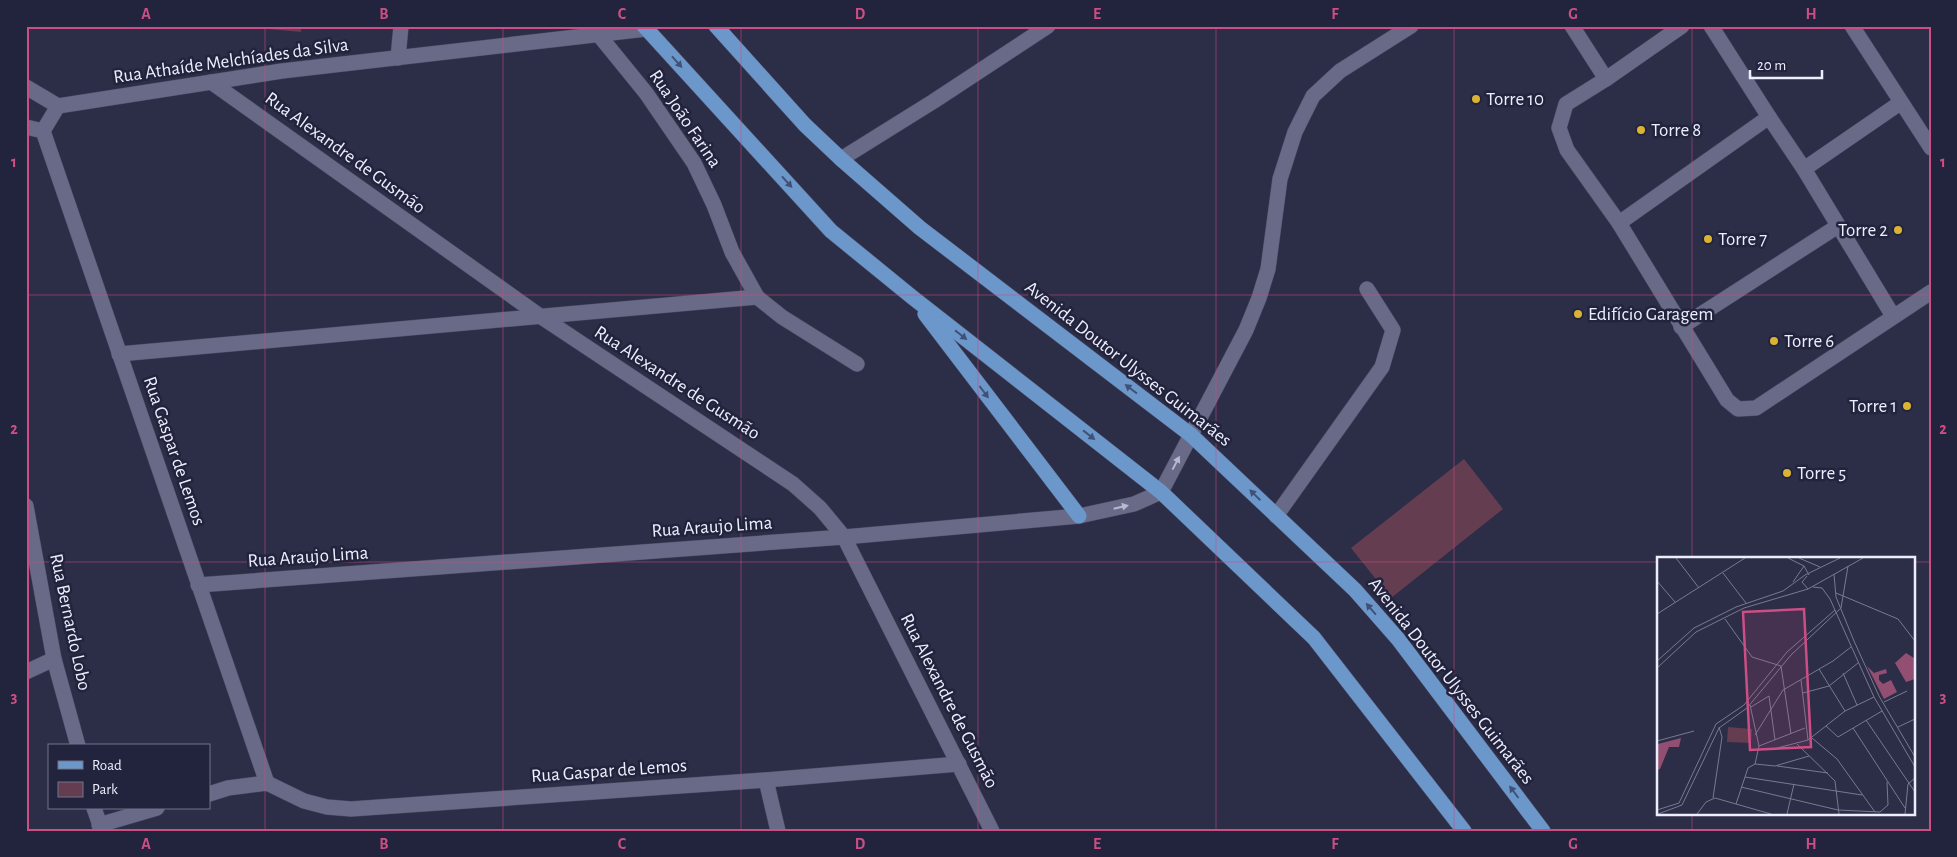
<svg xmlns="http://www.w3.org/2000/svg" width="1957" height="857" viewBox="0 0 1957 857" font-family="'Alegreya Sans',sans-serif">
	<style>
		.green { fill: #653d51 }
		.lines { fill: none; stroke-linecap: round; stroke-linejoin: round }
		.minor-casing { stroke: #49495f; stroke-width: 16 }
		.major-casing { stroke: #49495f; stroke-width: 16 }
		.minor { stroke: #686a88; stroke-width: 15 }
		.major { stroke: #6c97cb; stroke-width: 15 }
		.oneway { fill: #405176 }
		.oneway2 { fill: #b8b9ce }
		.grid { fill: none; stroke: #cd4e84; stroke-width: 1; stroke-opacity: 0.55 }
		.poi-dot { fill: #dbb333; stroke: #22233d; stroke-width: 2 }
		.labels { text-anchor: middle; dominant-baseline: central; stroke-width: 5; stroke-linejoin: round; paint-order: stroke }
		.street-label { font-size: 19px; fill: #edeefd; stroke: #22233d }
		.poi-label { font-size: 19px; fill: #edeefd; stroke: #22233d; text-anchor: start }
		.inset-road { fill: none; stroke: #797a90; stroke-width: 1 }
		.view { fill: #cd4e84; fill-opacity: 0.15; stroke: #cd4e84; stroke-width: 2.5 }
		.inset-edge { fill: none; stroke: #edeefd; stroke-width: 2.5 }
		.neatline { fill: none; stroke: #cd4e84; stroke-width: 2 }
		.grid-label { font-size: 16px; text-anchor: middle; font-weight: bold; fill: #cd4e84 }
	</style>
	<rect width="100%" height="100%" fill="#2c2d47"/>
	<!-- green -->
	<g class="green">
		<polygon points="234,26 301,26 301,32"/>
		<polygon points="1464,459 1503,509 1391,598 1351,548"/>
	</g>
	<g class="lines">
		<defs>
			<g id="minor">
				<polyline points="1572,26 1606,79 1566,104 1559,128 1567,150 1619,223 1727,400 1738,409 1756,408 1931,292"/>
				<polyline points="1852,26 1931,148"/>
				<polyline points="594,29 646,93 694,163 714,205 732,252 757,297 782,317 857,364"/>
				<polyline points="398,58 401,26"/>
				<polyline points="1606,79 1682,26"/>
				<polyline points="211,82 540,316 793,484 820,508 844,537 992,831"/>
				<polyline points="26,87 58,106"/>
				<polyline points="1769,117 1804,169 1893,316"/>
				<polyline points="26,127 43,131"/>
				<polyline points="43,131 267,783"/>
				<polyline points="43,131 58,106 282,71 646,29"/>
				<polyline points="841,159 934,101 1048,26"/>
				<polyline points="1804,169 1900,103"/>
				<polyline points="1619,223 1769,117 1711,26"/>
				<polyline points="1681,327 1838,226"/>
				<polyline points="119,354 757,297"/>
				<polyline points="26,506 54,659 78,746"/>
				<polyline points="1276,516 1382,367 1393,330 1367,289"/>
				<polyline points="198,585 844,537 1079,516 1134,504 1161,492 1246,330 1259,298 1268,269 1280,179 1295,132 1313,96 1340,71 1411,26"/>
				<polyline points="26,672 54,659"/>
				<polyline points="766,780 778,831"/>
				<polyline points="209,794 228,788 267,783 304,801 327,807 351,809 766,780 959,764"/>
				<polyline points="94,808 102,831"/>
				<polyline points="99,825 157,808"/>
			</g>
			<g id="major">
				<polyline points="644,26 831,231 912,297 1161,492 1314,638 1464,831"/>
				<polyline points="716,26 805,125 841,159 920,228 1191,435 1355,590 1398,639 1543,831"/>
				<polyline points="925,314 1079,516"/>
			</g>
		</defs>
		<!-- minor casing -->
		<use href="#minor" class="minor-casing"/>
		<!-- major casing -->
		<use href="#major" class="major-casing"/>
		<!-- minor -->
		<use href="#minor" class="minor"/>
		<!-- major -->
		<use href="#major" class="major"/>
	</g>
	<!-- one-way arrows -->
	<defs><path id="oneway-solid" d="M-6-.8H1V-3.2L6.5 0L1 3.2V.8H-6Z" transform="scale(1.25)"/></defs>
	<g class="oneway">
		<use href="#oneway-solid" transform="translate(677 62) rotate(48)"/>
		<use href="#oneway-solid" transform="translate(787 182) rotate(48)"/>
		<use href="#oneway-solid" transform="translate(961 335) rotate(38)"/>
		<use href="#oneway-solid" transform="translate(1131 389) rotate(-143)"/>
		<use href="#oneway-solid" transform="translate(984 392) rotate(53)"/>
		<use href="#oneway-solid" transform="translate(1089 435) rotate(38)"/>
		<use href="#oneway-solid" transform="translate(1255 495) rotate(-136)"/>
		<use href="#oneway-solid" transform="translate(1371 609) rotate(-131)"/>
		<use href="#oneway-solid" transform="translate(1514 792) rotate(-127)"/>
	</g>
	<g class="oneway2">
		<use href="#oneway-solid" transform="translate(1176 463) rotate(-62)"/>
		<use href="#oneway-solid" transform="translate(1121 507) rotate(-13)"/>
	</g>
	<!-- grid -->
	<path class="grid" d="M 265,26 L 265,831M 503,26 L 503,831M 741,26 L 741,831M 978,26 L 978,831M 1216,26 L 1216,831M 1454,26 L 1454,831M 1692,26 L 1692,558M 26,295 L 1931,295M 26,562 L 1658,562M 1913,562 L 1931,562M 1692,813 L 1692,831"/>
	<!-- markers -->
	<g class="poi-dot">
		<circle cx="1476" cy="99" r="5"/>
		<circle cx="1641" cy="130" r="5"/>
		<circle cx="1898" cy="230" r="5"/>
		<circle cx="1708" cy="239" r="5"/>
		<circle cx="1578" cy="314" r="5"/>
		<circle cx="1774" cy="341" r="5"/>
		<circle cx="1907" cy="406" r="5"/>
		<circle cx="1787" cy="473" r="5"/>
	</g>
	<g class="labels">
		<!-- street labels -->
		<g class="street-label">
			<text transform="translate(231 61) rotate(-8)">Rua Athaíde Melchíades da Silva</text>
			<text transform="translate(685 119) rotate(56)">Rua João Farina</text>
			<text transform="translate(345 153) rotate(36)">Rua Alexandre de Gusmão</text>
			<text transform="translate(1128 364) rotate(38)">Avenida Doutor Ulysses Guimarães</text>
			<text transform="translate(677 383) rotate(33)">Rua Alexandre de Gusmão</text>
			<text transform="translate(174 451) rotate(71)">Rua Gaspar de Lemos</text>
			<text transform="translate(712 527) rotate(-4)">Rua Araujo Lima</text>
			<text transform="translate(308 557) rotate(-4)">Rua Araujo Lima</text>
			<text transform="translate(70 622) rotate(78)">Rua Bernardo Lobo</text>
			<text transform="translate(1451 681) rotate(52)">Avenida Doutor Ulysses Guimarães</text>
			<text transform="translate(949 701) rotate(63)">Rua Alexandre de Gusmão</text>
			<text transform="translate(609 771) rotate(-4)">Rua Gaspar de Lemos</text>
		</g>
		<!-- poi labels -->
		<g class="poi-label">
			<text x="1486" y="99">Torre 10</text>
			<text x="1651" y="130">Torre 8</text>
			<text x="1888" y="230" text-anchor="end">Torre 2</text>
			<text x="1718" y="239">Torre 7</text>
			<text x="1588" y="314">Edifício Garagem</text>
			<text x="1784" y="341">Torre 6</text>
			<text x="1897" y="406" text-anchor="end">Torre 1</text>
			<text x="1797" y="473">Torre 5</text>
		</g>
	</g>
	<!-- overview -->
	<g transform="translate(1657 557)">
		<rect width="258" height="258" fill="#2c2d47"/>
		<path d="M 71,170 L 95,172 L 94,186 L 70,185 Z" fill="#653d51"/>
		<path d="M 249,96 L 257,101 L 258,122 L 249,125 L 238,106 ZM 210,109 L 217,116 L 229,112 L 230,116 L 222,118 L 222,123 L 226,127 L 234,123 L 240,135 L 227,142 ZM 24,181 L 22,190 L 12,190 L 3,212 L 0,213 L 1,187 Z" fill="#934f72"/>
		<path class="inset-road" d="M 19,1 L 42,31M 131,1 L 147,9 L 152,18M 142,1 L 163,10M 66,16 L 89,46M 177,17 L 179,40 L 197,84 L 222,139 L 258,200M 150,19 L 145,25 L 151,32M 0,24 L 18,45M 136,25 L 147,9M 156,30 L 165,31 L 173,42 L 217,140 L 258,210M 179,36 L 241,62 L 258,84M 184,51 L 191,9M 0,57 L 88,1M 68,62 L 95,100 L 124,109 L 134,177M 0,104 L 37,71 L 79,50 L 126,34 L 148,18 L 183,1M 0,111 L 39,75 L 87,51 L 151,32 L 206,1M 162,112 L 188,154M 186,116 L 200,148M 144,123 L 151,183M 146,136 L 172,129 L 201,106M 112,139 L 118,183M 227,145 L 250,134M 93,148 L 102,189M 94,150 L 112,139M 209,163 L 258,235M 169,169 L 181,180 L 225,154M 241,170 L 258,162M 196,171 L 248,251M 98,178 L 126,133 L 176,104 L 194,90M 155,181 L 180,202 L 218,255M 0,184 L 37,174M 140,187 L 178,224 L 182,257M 102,189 L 148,171M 120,191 L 151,183 L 188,154 L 217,140M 98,207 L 118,209 L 152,199M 98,207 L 102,189M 120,209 L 171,216M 88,220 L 205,238M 84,230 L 181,253 L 223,255 L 231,248 L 230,225M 56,241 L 65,180 L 62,170M 79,247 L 91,211 L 98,207M 0,253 L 22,246 L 59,167 L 87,148 L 130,95 L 178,53M 1,257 L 25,248 L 62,171 L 90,151 L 134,98 L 184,51M 40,257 L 49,245 L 58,241 L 114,257M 130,257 L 137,227M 248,257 L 251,227 L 258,221"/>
		<path class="view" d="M 147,52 L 154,190 L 93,193 L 86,55 Z"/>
		<rect width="258" height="258" class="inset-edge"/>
	</g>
	<!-- border -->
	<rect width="1957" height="857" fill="none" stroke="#22233d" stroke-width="55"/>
	<!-- legend -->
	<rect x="48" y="744" width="162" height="65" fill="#22233d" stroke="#73748a"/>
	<rect x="58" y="761" width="25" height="8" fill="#6c97cb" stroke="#73748a"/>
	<text x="92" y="770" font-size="15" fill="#edeefd">Road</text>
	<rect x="58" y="782" width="25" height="15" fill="#653d51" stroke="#73748a"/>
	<text x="92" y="794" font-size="15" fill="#edeefd">Park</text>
	<!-- scale -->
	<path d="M1750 70v8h72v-8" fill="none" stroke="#edeefd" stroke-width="2.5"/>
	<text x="1757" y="70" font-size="15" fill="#edeefd" stroke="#22233d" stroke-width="4" paint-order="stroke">20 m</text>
	<rect x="28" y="28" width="1902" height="802" class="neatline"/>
	<g class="grid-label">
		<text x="146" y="19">A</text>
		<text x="384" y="19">B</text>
		<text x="622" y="19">C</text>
		<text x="860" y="19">D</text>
		<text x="1097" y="19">E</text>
		<text x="1335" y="19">F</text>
		<text x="1573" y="19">G</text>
		<text x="1811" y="19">H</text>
		<text x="14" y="167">1</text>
		<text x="1943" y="167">1</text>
		<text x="14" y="434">2</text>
		<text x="1943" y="434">2</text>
		<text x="14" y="702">3</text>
		<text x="1943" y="702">3</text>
		<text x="146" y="849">A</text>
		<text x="384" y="849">B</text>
		<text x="622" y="849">C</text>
		<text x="860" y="849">D</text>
		<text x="1097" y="849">E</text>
		<text x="1335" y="849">F</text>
		<text x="1573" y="849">G</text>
		<text x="1811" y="849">H</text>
	</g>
</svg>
